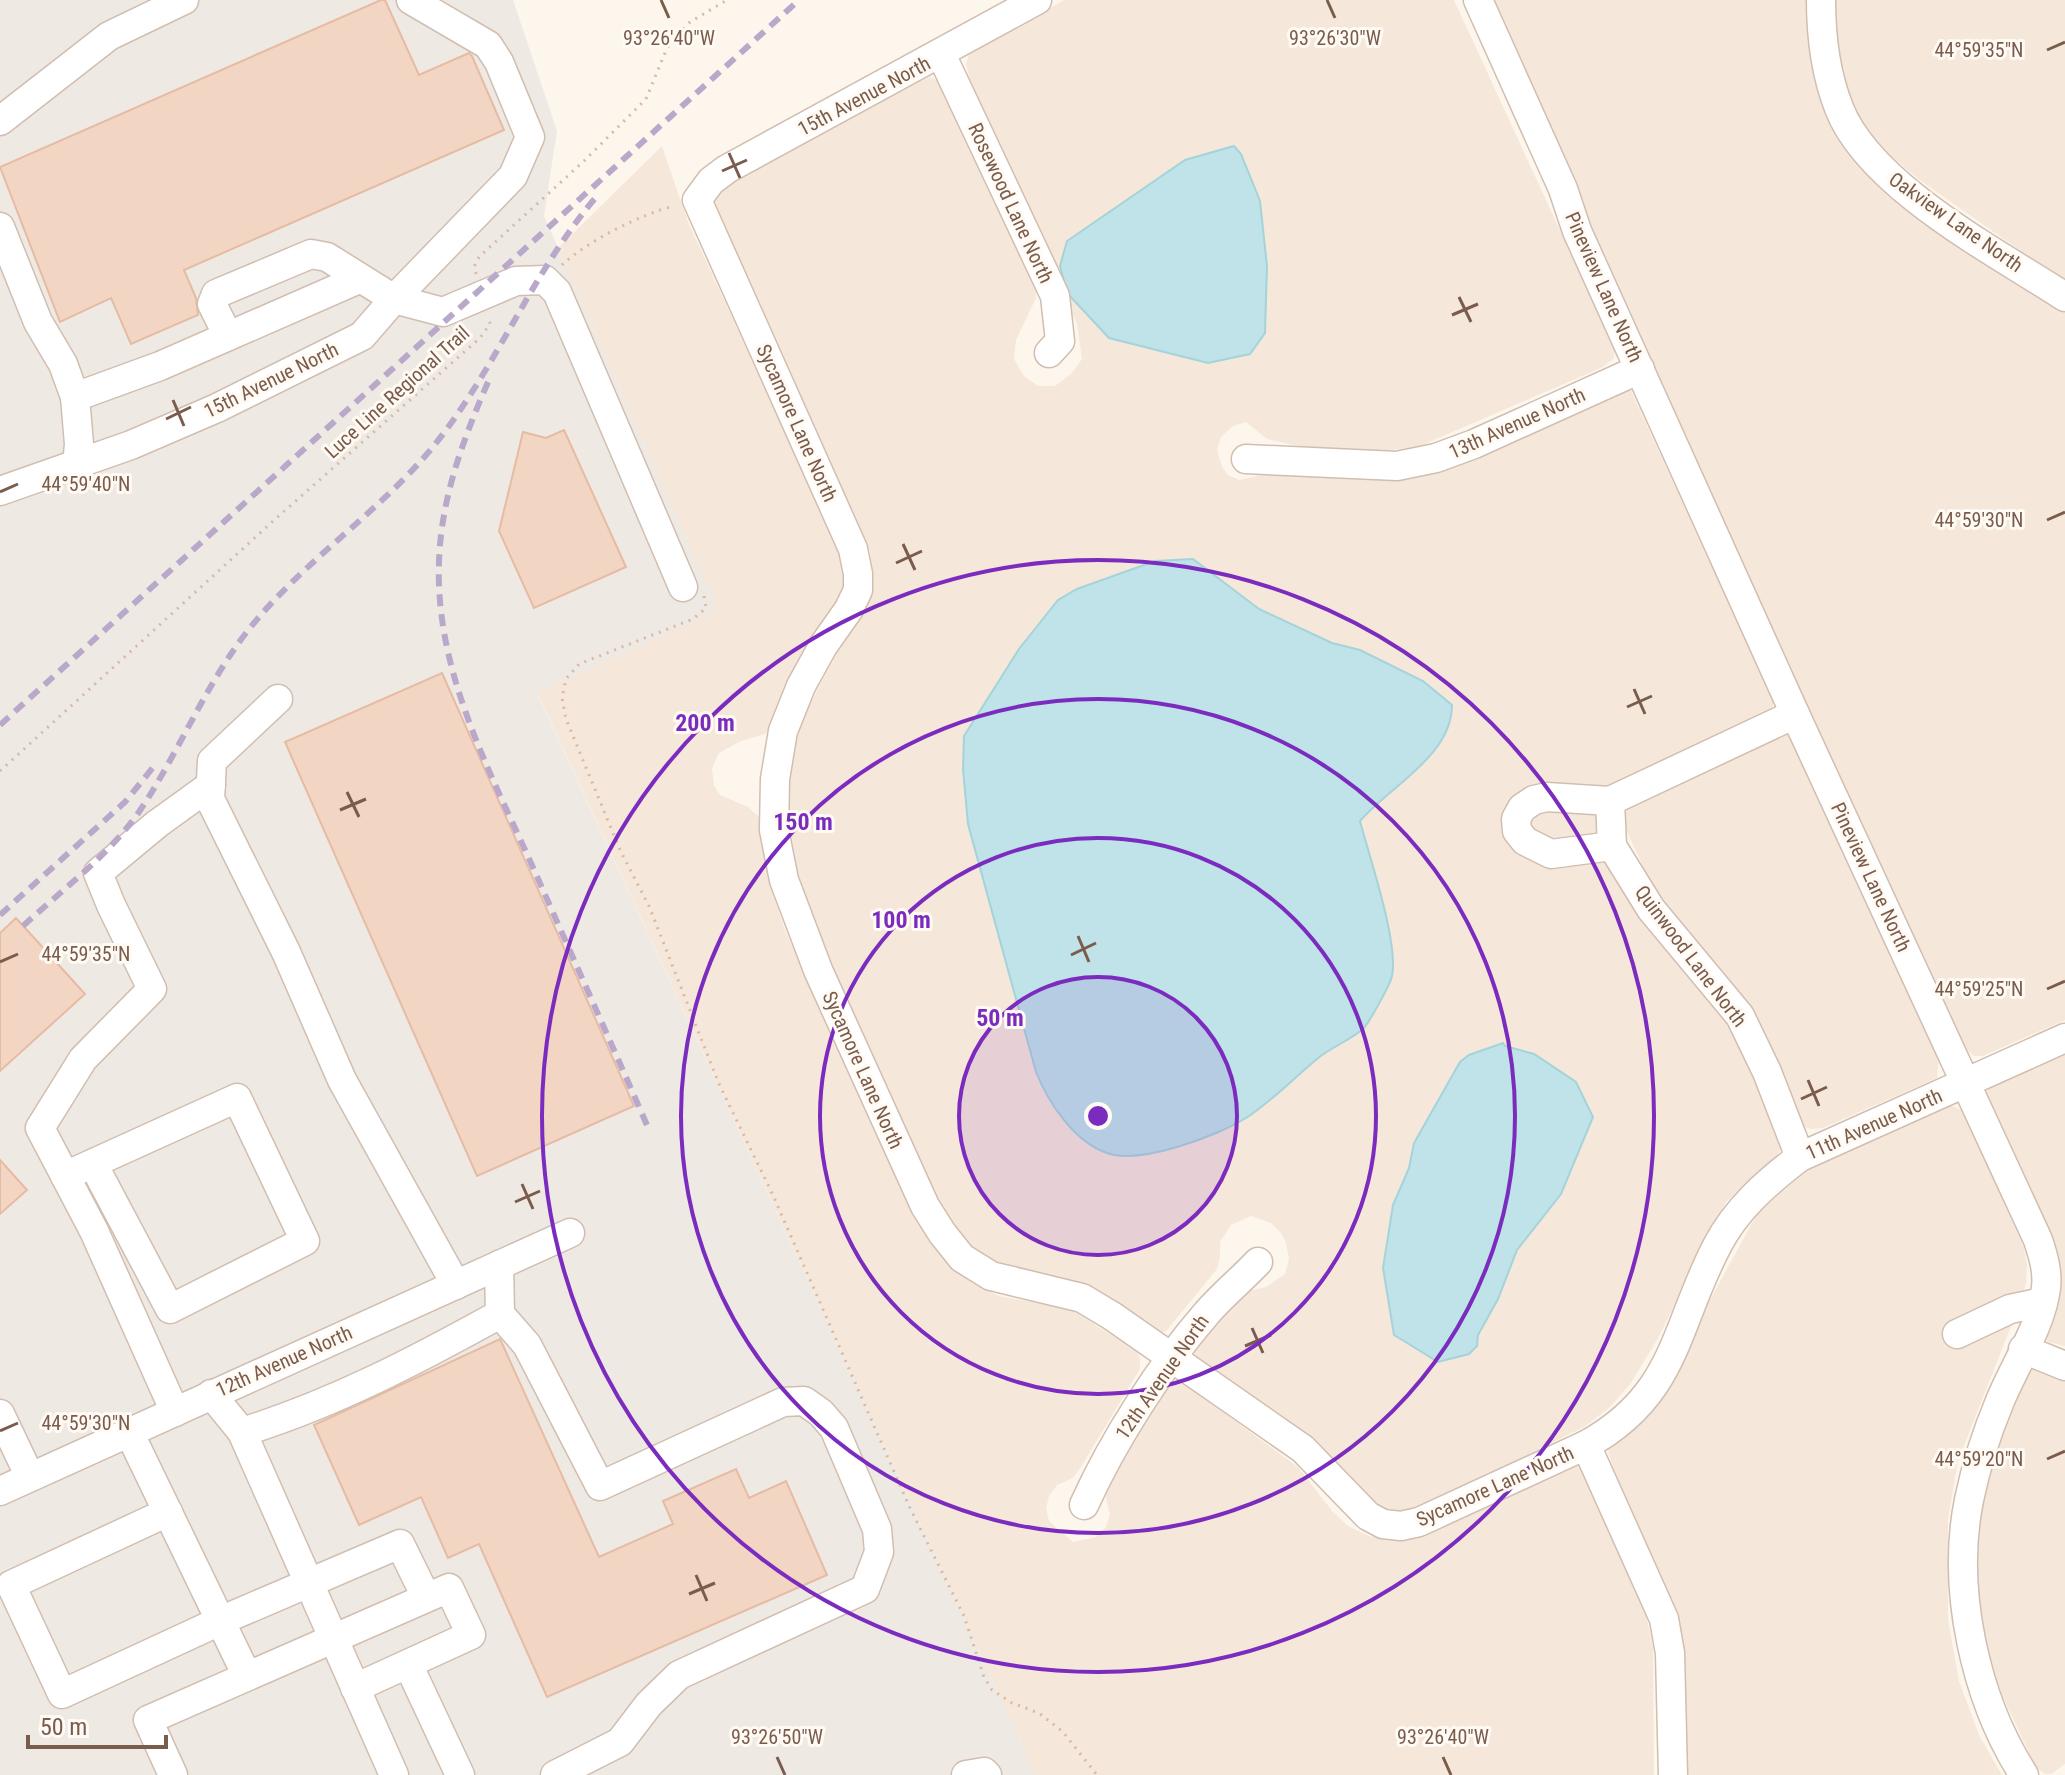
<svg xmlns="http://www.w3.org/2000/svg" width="2065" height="1775" viewBox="0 0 2065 1775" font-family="'Roboto Condensed',sans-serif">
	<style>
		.residential { fill: #f5e8da }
		.industrial { fill: #efe9e4 }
		.water { fill: #bfe3e8; stroke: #a5d3da; stroke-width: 2 }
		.building { fill: #f3d5c3; stroke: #e6bba3; stroke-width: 2 }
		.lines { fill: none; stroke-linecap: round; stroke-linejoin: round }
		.minor-casing { stroke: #d1beb0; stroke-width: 31 }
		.path { stroke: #d9b8a5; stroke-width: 3; stroke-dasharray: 2 6; stroke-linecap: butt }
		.minor { stroke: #fff; stroke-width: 28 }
		.rail { stroke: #b9a8c9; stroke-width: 6; stroke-dasharray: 12 8; stroke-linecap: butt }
		.ticks { fill: none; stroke: #7a5c4d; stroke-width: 3 }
		.ring { fill: none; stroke: #7b2cbf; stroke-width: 4 }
		.labels { text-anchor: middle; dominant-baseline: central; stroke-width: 6; stroke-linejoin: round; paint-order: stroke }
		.street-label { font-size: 20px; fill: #7a5c4d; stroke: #fffaf3 }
		.ticks-label { font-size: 20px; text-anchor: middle; fill: #7a5c4d; stroke: #fffaf3; stroke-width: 6; stroke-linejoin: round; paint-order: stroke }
		.centre { fill: #7b2cbf; stroke: #fffaf3; stroke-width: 4 }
		.ring-label { font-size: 24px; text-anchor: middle; font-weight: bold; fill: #7b2cbf; stroke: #fffaf3; stroke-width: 6; stroke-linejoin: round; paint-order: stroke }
	</style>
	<rect width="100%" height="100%" fill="#fdf6ec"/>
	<!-- residential -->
	<g class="residential">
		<polygon points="1064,0 1454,0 1615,350 1614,358 1603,367 1418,447 1380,451 1320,451 1267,439 1246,422 1233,426 1221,437 1217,450 1222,467 1228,475 1239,480 1254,477 1265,471 1392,469 1627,382 1773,700 1773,708 1766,715 1603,808 1723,1006 1779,1133 1782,1147 1776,1157 1726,1202 1657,1340 1631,1383 1610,1407 1584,1427 1398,1519 1383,1517 1195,1358 1194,1348 1240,1293 1266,1287 1285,1274 1289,1259 1286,1243 1281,1233 1271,1223 1251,1216 1231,1225 1220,1242 1220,1257 1217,1269 1167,1330 1160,1334 1099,1290 1035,1279 979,1259 944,1224 803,905 791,856 787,795 800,723 871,589 872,568 870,552 715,206 713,193 717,187 929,77 937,80 943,87 1035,282 1036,298 1016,340 1014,359 1024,376 1038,386 1055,386 1072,373 1082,359 1077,324 970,80 966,64 969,54"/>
		<polygon points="1481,0 1812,0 1837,118 2065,308 2065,1020 1983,1056 1974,1056 1960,1044"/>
		<polygon points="1829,0 2065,0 2065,282 1921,181 1872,141 1840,85"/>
		<polygon points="662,146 688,222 845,562 844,589 789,676 771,727 765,734 739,742 719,753 712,768 714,786 720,795 748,807 759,817 770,886 785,930 913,1217 972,1283 999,1296 1070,1309 1137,1351 1140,1358 1140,1369 1081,1467 1073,1478 1057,1485 1049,1496 1046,1508 1049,1521 1073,1542 1096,1537 1106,1527 1110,1515 1104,1489 1169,1380 1181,1382 1298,1467 1333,1512 1348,1526 1369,1536 1392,1540 1413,1534 1567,1465 1577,1465 1587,1474 1644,1606 1653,1647 1654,1775 1036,1775 537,692 717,609 558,248"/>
		<polygon points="1785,734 1793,738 1939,1058 1937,1078 1823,1128 1811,1129 1798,1125 1665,913 1625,828 1624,810"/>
		<polygon points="2065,1048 2065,1346 2048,1342 2043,1335 2048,1305 1986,1093 1992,1080"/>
		<polygon points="1945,1102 1963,1111 2024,1248 2027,1265 2026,1284 2015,1316 1958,1461 1948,1519 1948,1619 1959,1681 1980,1737 2002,1775 1683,1775 1670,1603 1612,1465 1608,1450 1609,1444 1683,1349 1757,1214 1788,1181 1823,1158"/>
		<polygon points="2027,1367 2065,1377 2065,1764 2051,1774 2045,1774 2036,1767 1984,1657 1969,1564 1980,1470"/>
	</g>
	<!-- industrial -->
	<polygon class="industrial" points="0,0 513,0 557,131 544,216 718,610 537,693 1036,1775 0,1775"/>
	<!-- water -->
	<g class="water">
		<polygon points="1234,146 1241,154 1260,201 1267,266 1265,333 1250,354 1208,363 1109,338 1067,293 1060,266 1067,241 1185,160"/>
		<path d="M 1193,559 L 1259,609 L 1332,643 L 1360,650 L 1423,681 L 1452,705 C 1452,756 1390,786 1360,821 C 1369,856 1399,943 1392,976 C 1390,985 1369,1023 1363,1029 C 1349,1041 1331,1047 1317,1059 C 1294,1078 1271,1102 1246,1118 C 1217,1136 1140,1165 1107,1153 C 1074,1142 1048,1102 1036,1072 L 968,824 L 963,769 L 964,736 L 1019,649 L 1058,600 L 1077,589 L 1155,561 Z"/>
		<polygon points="1503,1043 1505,1046 1534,1054 1576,1082 1593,1117 1561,1194 1517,1250 1498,1299 1478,1335 1477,1346 1469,1354 1438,1362 1394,1335 1383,1268 1393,1205 1409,1168 1414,1143 1460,1062 1469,1055"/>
	</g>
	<!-- building -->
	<g class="building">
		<polygon points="381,0 385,0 419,75 469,53 472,56 504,130 184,270 196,298 198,315 131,344 111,298 60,322 0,167"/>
		<polygon points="564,430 626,567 534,608 499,531 523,432 546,438"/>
		<polygon points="442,673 634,1106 477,1176 285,742"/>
		<polygon points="16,918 85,994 0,1071 0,933"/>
		<polygon points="0,1160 27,1190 0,1214"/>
		<polygon points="500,1339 599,1557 673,1524 663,1501 736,1469 749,1498 786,1481 827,1575 547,1697 479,1544 448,1558 421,1497 359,1525 314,1425"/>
	</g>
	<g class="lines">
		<defs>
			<g id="minor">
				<path d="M 1037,0 L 727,169 L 711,181 L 697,200 L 853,549 L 858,574 L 858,590 L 849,609 L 823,646 L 801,686 L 783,731 L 775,779 L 774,830 L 784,880 L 818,970 L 925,1206 L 942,1233 L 962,1258 L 991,1276 L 1082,1298 L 1112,1316 L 1303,1449 L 1368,1516 L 1383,1524 L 1401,1526 L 1419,1522 L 1586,1445 C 1677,1395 1674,1328 1717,1246 C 1736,1209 1767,1182 1800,1157 L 2065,1038"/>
				<path d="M 1478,0 L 1563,189 L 1577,231 L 1795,714 L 2038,1240 C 2043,1255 2048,1271 2046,1288 C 2041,1327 2015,1364 2000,1401 C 1987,1432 1976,1466 1969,1500 C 1951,1589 1975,1699 2024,1775"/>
				<path d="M 1821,0 C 1821,35 1826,75 1839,108 C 1869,186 1996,252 2065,297"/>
				<polyline points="941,54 1055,296 1060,341 1049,353"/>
				<polyline points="0,121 109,36 184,0"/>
				<polyline points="0,227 38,322 63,364 75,397 160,366 359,279"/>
				<polyline points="228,336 212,304 216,294 311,254 327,257 394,299 513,176 530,137 499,62 488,45 411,0"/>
				<polyline points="75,397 79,444 77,465"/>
				<polyline points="1246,459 1397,466 1436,458 1474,444 1640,369"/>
				<polyline points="0,491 131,445 217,408 362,336 394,299 443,312 516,281 545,280 557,292 683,587"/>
				<polyline points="278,699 212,761 210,799 286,952 342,1080 456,1285"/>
				<polyline points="1610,801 1612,846 1651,909 1740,1016 1767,1072 1800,1157"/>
				<polyline points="1612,846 1551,854 1525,841 1517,831 1516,819 1522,808 1534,800 1547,797 1610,801 1795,714"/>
				<polyline points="65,1176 237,1098 305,1241 170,1309 93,1164"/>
				<polyline points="500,1314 527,1345 600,1486 783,1402 804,1401 821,1413 834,1428 877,1529 879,1552 865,1589 679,1675 649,1704 620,1742 555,1775"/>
				<polyline points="1957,1334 2010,1309 2043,1302"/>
				<polyline points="2023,1349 2065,1366"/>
				<polyline points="211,1394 242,1432 394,1775"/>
				<polyline points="175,1412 94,1231 40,1128 83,1059 152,989 111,905 98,873 157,824 211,785"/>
				<polyline points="0,1414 30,1477"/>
				<polyline points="129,1432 247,1676"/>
				<path d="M 242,1432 C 333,1404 417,1360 500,1314 L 499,1265"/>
				<polyline points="1586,1445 1664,1619 1670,1653 1673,1775"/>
				<polyline points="0,1491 570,1233"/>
				<path d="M 1084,1505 C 1113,1441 1160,1367 1206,1314 C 1221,1296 1241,1280 1258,1262"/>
				<polyline points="168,1512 11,1585 62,1694 220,1621 400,1544 426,1597"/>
				<polyline points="408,1664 460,1775"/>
				<polyline points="173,1775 148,1720 449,1588 471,1635 355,1688"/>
				<polyline points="966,1775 984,1772 987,1775"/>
			</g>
		</defs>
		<!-- minor casing -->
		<use href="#minor" class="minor-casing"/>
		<!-- path -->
		<g class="path">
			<path d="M 562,265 C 586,242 641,214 674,206"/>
			<polyline points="476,274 475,265 479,257 584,161 646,99 667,48 690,22 727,0"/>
			<polyline points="704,596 706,608 693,619 579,664 566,679 562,698 566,719 620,850 649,906 719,1084 772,1193 910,1508 964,1616 984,1677 992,1690 1012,1703 1039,1713 1063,1732 1097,1775"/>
			<polyline points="0,771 272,522 480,338 490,324 489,316"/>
		</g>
		<!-- minor -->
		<use href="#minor" class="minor"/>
		<!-- rail -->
		<g class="rail">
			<path d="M 488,382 C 463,440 441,498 439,562 C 435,673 491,773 535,872 C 573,958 612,1045 650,1132"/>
			<polyline points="0,725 799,0"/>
			<polyline points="0,915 125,802 155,765"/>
			<path d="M 23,926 C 62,890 108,856 139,812 C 176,757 201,695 240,641 C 294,567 374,518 432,448 C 496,370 531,273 597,196"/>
		</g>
	</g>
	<!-- ticks -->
	<path class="ticks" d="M 661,0 L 669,18M 1327,0 L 1335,18M 2047,50 L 2065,42M 729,153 L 740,178M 722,171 L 747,160M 1459,297 L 1471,322M 1452,315 L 1478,304M 173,400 L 184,426M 166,419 L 191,407M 0,492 L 18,484M 2047,520 L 2065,512M 903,544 L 915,570M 896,563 L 922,551M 1634,689 L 1645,714M 1627,707 L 1652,696M 347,792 L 359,817M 340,810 L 366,799M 1078,936 L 1089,962M 1071,955 L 1096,943M 0,962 L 18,954M 2047,989 L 2065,981M 1808,1080 L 1819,1106M 1801,1099 L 1827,1087M 522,1184 L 533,1209M 515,1202 L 540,1191M 1252,1328 L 1263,1353M 1245,1346 L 1271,1335M 0,1431 L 18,1423M 2047,1459 L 2065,1451M 696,1575 L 707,1601M 689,1594 L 715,1583M 777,1757 L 785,1775M 1443,1757 L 1451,1775"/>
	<!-- distance rings -->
	<circle cx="1098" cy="1116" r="139" fill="#7b2cbf" fill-opacity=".12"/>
	<g class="ring">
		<circle cx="1098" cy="1116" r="139"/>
		<circle cx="1098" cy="1116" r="278"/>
		<circle cx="1098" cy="1116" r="417"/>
		<circle cx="1098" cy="1116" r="556"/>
	</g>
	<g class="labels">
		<!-- street labels -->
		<g class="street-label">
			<text transform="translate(864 96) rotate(-28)">15th Avenue North</text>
			<text transform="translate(1011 203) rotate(65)">Rosewood Lane North</text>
			<text transform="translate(1956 222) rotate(35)">Oakview Lane North</text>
			<text transform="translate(1604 287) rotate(66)">Pineview Lane North</text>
			<text transform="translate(271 380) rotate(-26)">15th Avenue North</text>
			<text transform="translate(397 392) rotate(-42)">Luce Line Regional Trail</text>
			<text transform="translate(797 423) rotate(66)">Sycamore Lane North</text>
			<text transform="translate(1517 423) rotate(-24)">13th Avenue North</text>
			<text transform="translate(1871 877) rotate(65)">Pineview Lane North</text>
			<text transform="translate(1691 956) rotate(53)">Quinwood Lane North</text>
			<text transform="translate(863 1070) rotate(66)">Sycamore Lane North</text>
			<text transform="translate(1874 1124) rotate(-24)">11th Avenue North</text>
			<text transform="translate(284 1361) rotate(-24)">12th Avenue North</text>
			<text transform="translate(1162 1377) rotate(-55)">12th Avenue North</text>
			<text transform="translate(1495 1486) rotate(-24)">Sycamore Lane North</text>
		</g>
	</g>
	<g class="ticks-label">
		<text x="669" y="45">93°26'40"W</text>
		<text x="1335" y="45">93°26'30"W</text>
		<text x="1979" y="57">44°59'35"N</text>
		<text x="86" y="491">44°59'40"N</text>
		<text x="1979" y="527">44°59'30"N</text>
		<text x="86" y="961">44°59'35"N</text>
		<text x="1979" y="996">44°59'25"N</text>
		<text x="86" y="1430">44°59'30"N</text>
		<text x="1979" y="1466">44°59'20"N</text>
		<text x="777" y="1744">93°26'50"W</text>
		<text x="1443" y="1744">93°26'40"W</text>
	</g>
	<circle cx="1098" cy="1116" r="12" class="centre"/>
	<g class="ring-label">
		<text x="705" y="731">200 m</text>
		<text x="803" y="830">150 m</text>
		<text x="901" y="928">100 m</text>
		<text x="1000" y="1026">50 m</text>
	</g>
	<!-- scale -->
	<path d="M28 1735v12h138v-12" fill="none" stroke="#7a5c4d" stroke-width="4"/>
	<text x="40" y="1735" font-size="24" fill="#7a5c4d" stroke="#fffaf3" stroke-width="6" paint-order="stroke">50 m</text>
</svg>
